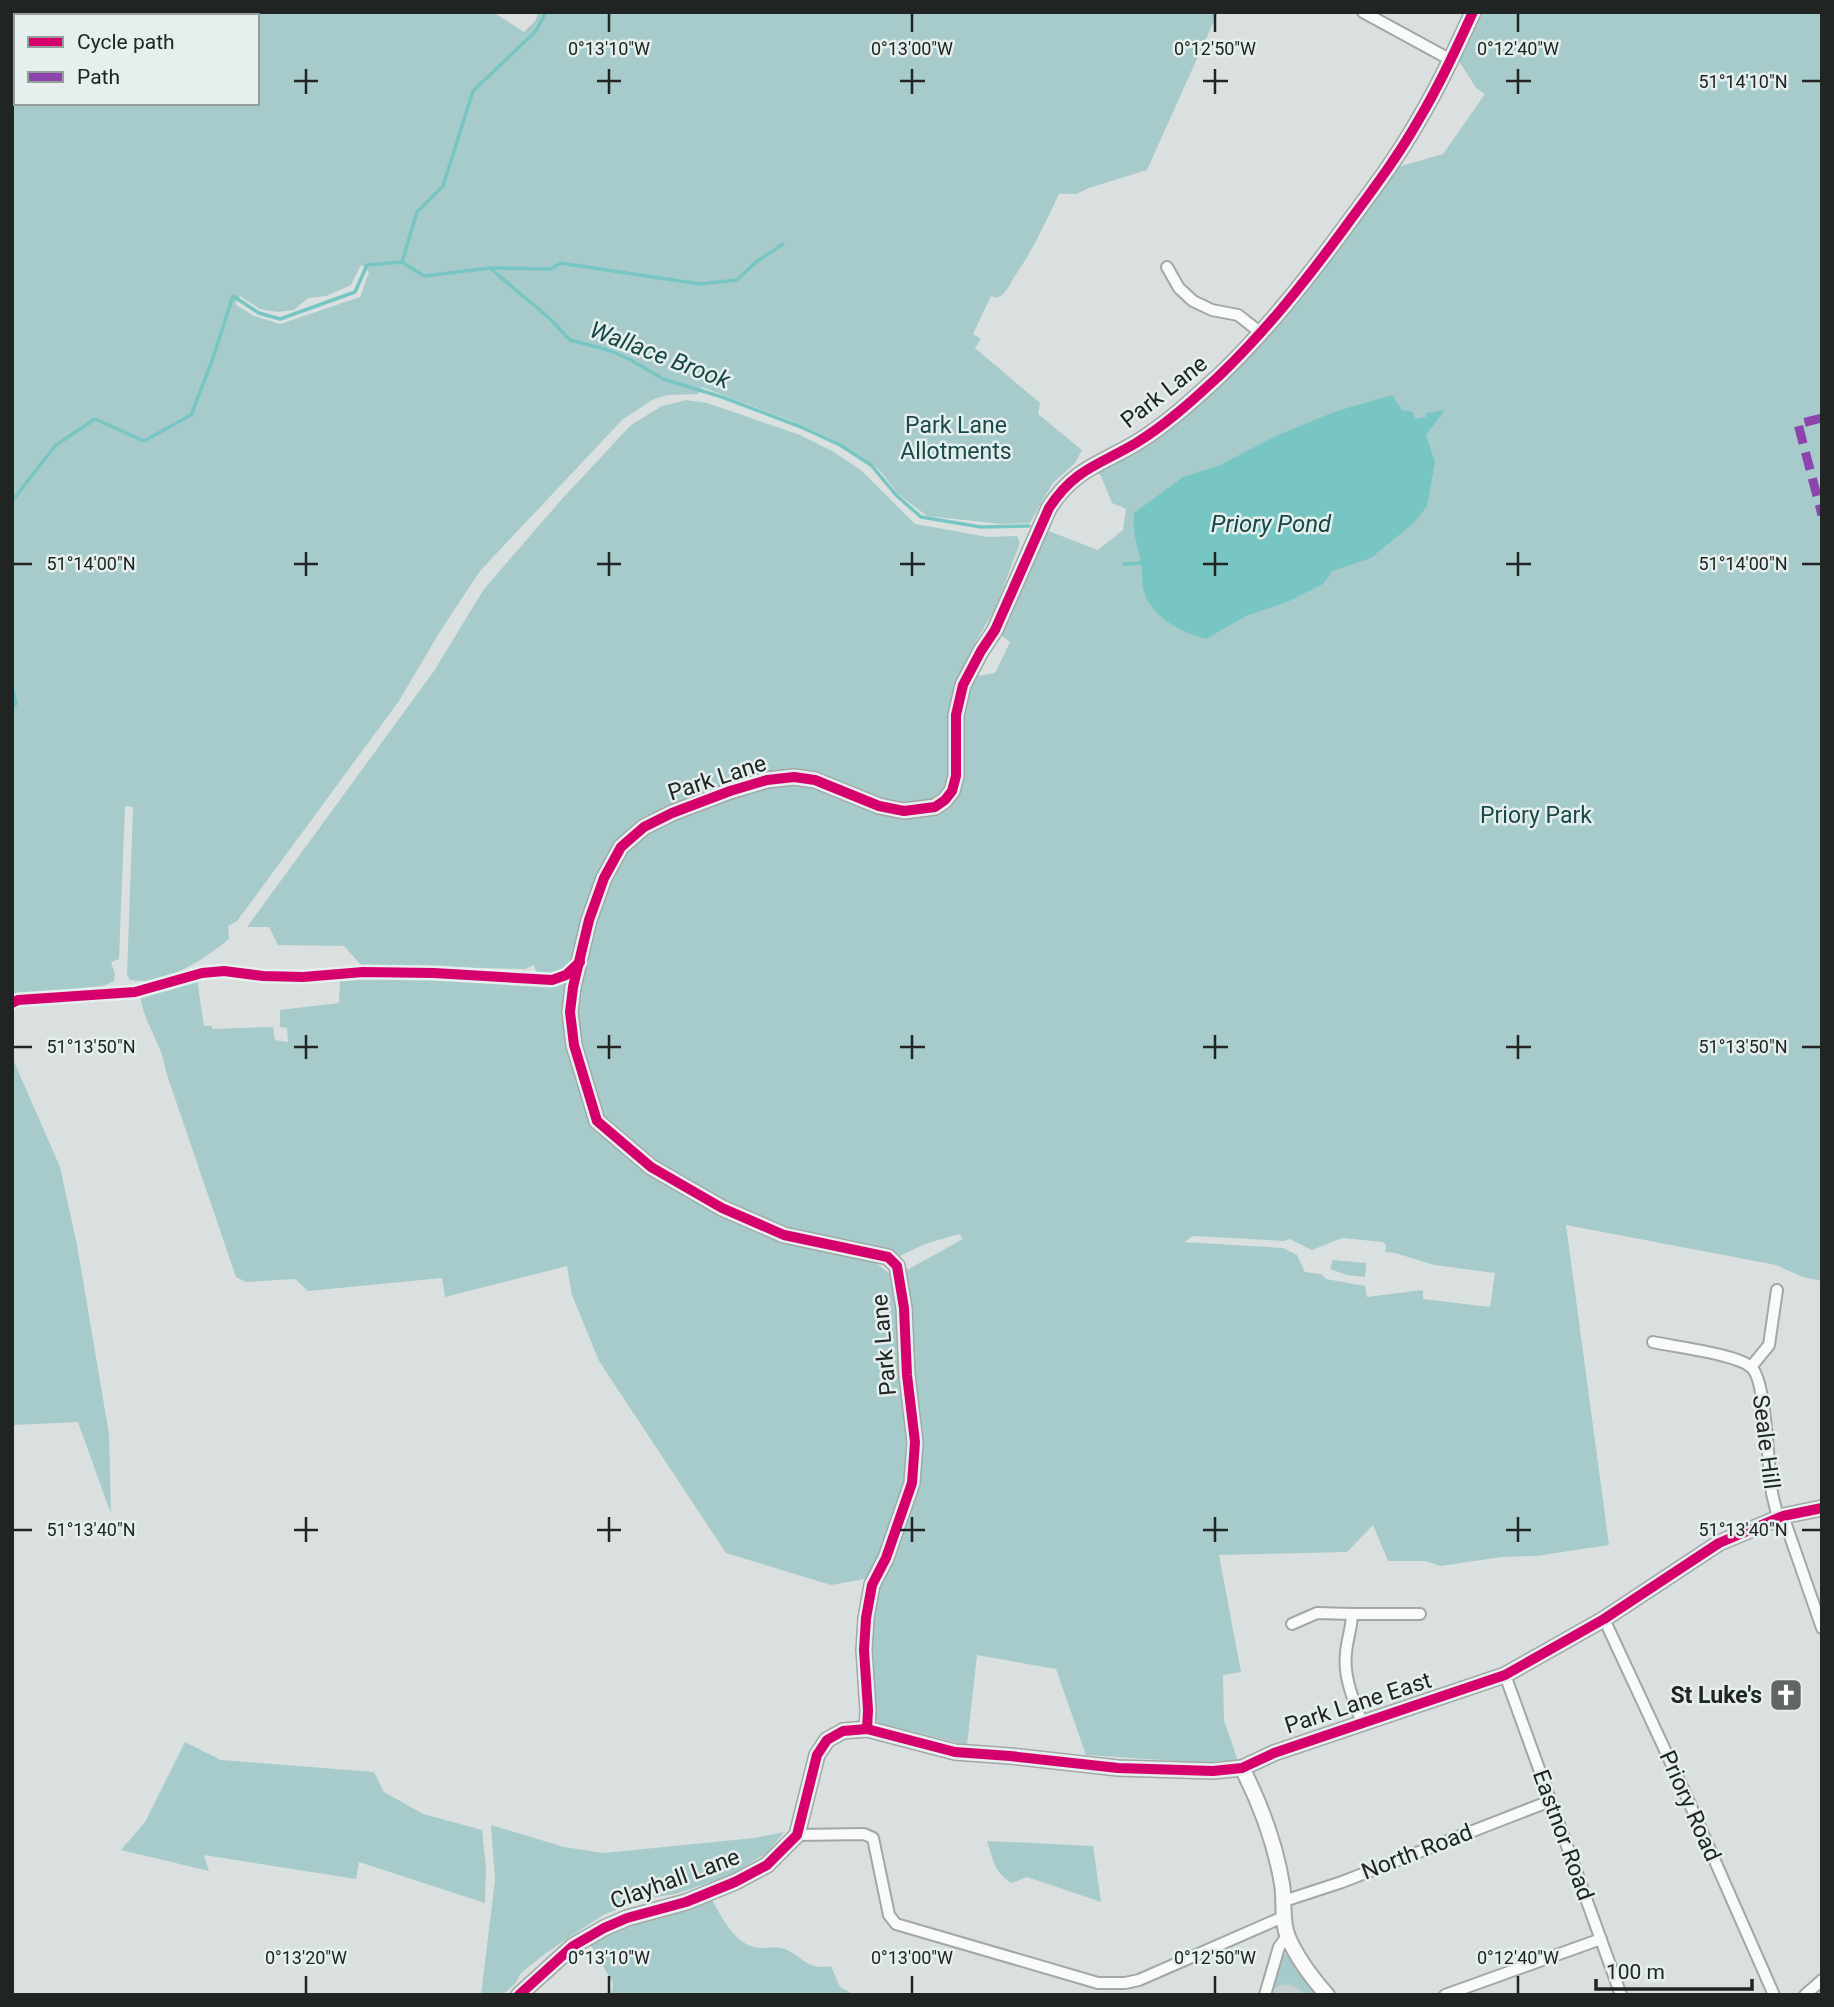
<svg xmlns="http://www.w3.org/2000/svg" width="1834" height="2007" viewBox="0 0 1834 2007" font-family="Roboto,sans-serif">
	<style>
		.built { fill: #c5d2d1 }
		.green { fill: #a7cbca; fill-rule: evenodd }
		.water { fill: #78c6c4 }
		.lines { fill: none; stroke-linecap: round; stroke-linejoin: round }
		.stream { stroke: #78c6c4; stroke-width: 3.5 }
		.minor-casing { stroke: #a3a7a7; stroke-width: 14 }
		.tertiary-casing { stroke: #a3a7a7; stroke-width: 18 }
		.minor { stroke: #f9fafa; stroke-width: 10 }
		.tertiary { stroke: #f9fafa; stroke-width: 14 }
		.quiet { stroke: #8e44ad; stroke-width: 9; stroke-dasharray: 18 9; stroke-linecap: butt }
		.cycleway-casing { stroke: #e5efee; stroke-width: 15 }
		.cycleway { stroke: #d6006c; stroke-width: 10 }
		.ticks { fill: none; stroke: #202423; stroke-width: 2.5 }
		.labels { text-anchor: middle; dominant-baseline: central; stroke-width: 5; stroke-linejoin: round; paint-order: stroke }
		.street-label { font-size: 23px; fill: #202423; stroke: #e5efee }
		.park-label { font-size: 23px; fill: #194948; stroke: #e5efee }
		.poi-label { font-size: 23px; font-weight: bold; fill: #202423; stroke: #e5efee; text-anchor: end }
		.water-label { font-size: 24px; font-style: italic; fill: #174846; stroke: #e5efee }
		.ticks-label { font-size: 18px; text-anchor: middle; fill: #202423; stroke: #e5efee; stroke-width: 5; stroke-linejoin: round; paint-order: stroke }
	</style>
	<rect width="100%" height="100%" fill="#dae0df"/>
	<!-- built -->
	<polygon class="built" points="1287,1983 1296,1986 1304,1995 1270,1995 1279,1985"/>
	<!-- green -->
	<g class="green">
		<path d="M 12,12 L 493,12 L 524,32 L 535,21 L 539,12 L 1218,12 L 1147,170 L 1089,188 L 1076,194 L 1059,194 C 1046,221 1034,248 1017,273 C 1010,282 1008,293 997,298 L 991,296 L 973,334 L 981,339 L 975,348 L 1040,403 L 1038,414 L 1082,450 L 1075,463 L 1052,484 L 1030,523 L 1002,524 L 927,516 L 898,494 L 882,473 L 871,463 L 840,443 L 792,421 L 702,387 L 698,394 L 668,395 L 654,399 L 623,419 L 480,571 L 439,633 L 399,701 L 237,921 L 228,926 L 229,939 C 204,959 164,987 130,980 L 127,974 L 133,807 L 125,806 L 119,959 L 111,962 L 115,974 L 114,981 L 103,986 L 12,995 ZM 16,16 L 257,16 L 257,103 L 16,103 ZM 361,265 L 369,272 L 360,297 L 280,324 L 254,316 L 235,304 L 240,296 L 260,309 L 277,312 L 294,310 L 308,298 L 326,296 L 351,285 Z"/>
		<path d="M 1479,12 L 1822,12 L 1822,1281 L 1803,1277 L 1776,1265 L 1566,1225 L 1609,1545 L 1536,1556 L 1501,1557 L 1441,1566 L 1425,1561 L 1388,1561 L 1373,1525 L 1347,1552 L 1219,1555 L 1241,1672 L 1223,1675 L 1224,1720 L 1238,1761 L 1223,1764 L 1086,1755 L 1056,1669 L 977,1655 L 967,1745 L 878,1723 L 872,1706 L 872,1629 L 877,1592 L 919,1484 L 920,1435 L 914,1374 L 910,1304 L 905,1271 L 963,1239 L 959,1234 L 925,1244 L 900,1256 L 797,1235 L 724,1204 L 680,1179 L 673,1186 L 726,1216 L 790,1242 L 868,1257 L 889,1273 L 901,1335 L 901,1387 L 906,1431 L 905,1478 L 891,1522 L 870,1578 L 831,1585 L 726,1553 L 599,1361 L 572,1295 L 567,1266 L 445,1297 L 442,1278 L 308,1291 L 295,1279 L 246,1282 L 236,1277 L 166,1072 C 163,1044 142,1022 140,993 L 197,979 L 204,1026 L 212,1026 L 212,1029 L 273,1027 L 275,1040 L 288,1042 L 287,1028 L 280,1027 L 280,1010 L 339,1003 L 340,978 L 367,975 L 539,982 L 534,965 L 525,969 L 361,965 L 344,946 L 278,945 L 269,927 L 247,927 L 434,671 L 484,589 L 561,500 L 631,425 L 662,406 L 686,400 L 707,403 L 800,435 L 834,452 L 862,471 L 915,524 L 988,537 L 1017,536 L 1020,543 L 996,607 L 975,643 L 961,679 L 995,673 L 1010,642 L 998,633 L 1033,563 L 1046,530 L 1098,550 L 1123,530 L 1126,509 L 1112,503 L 1101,476 L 1093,470 L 1145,442 L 1163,428 L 1266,335 L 1282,317 L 1391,169 L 1443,154 L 1485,94 L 1476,88 L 1459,61 ZM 1193,1236 L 1284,1241 L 1289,1239 L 1312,1250 L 1342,1238 L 1383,1242 L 1386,1245 L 1385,1252 L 1395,1253 L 1434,1265 L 1495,1273 L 1490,1307 L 1423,1299 L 1423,1290 L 1367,1297 L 1365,1286 L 1326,1279 L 1321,1274 L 1305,1272 L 1297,1255 L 1283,1248 L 1184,1242 Z"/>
		<polygon points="12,1057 60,1167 77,1245 109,1434 111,1514 78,1422 12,1425"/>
		<polygon points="1333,1260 1366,1263 1365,1277 1347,1275 1330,1269"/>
		<polygon points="185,1742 221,1760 374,1772 384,1792 423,1814 482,1830 486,1868 485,1903 359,1862 356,1879 204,1855 209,1871 121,1850 145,1822"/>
		<polygon points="491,1825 564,1847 604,1853 754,1838 784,1832 767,1853 727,1877 675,1894 644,1899 603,1915 546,1953 520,1974 516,1983 502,1995 481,1995 495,1880"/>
		<path d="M 987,1841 L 1093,1846 L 1101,1902 L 1027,1877 L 1011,1883 C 993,1870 994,1861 987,1841 Z"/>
		<path d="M 711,1898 C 722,1917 734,1945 759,1948 C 766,1949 775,1946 781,1948 C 803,1954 804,1971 831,1966 L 840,1987 L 855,1995 L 608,1995 L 612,1992 L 613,1983 L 588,1941 L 610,1928 Z"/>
		<path d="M 1285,1954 L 1288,1955 L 1317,1995 L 1304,1995 C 1293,1983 1284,1981 1272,1991 C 1274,1979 1275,1961 1285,1954 Z"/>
	</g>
	<!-- water -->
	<path class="water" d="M 1392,395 L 1402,410 L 1413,412 L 1415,419 L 1426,417 L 1426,413 L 1445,410 L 1426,435 L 1435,462 L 1427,506 L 1415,522 L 1371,558 L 1332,571 L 1323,584 L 1287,602 L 1246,616 L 1206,639 C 1183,633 1155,619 1145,595 C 1141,585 1143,572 1141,562 C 1137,544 1132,531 1134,513 L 1183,477 L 1218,466 L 1278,435 L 1334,412 Z"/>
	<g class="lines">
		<!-- stream -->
		<g class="stream">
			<polyline points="402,262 417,212 443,186 473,91 536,31 546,12"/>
			<polyline points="490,268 551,269 560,263 700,284 737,280 756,262 783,244"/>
			<polyline points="12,501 56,445 95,419 144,441 191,415 212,361 233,296 259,313 280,319 355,292 367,265 402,262 424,276 490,268 549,318 570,340 608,350 629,359 663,379 722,397 801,427 840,445 871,465 897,496 921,517 981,527 1029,526"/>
			<polyline points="1124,564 1141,563"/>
			<polyline points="12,687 16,704 12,706"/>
		</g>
		<defs>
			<g id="minor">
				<polyline points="1363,12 1451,60"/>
				<polyline points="1167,267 1179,288 1193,301 1212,310 1238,315 1261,333"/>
				<path d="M 1653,1342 C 1675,1347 1738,1354 1752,1368 C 1766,1382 1768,1464 1771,1486 C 1772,1497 1776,1508 1778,1518"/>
				<polyline points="1751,1367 1769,1345 1777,1290"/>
				<polyline points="1783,1516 1822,1628"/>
				<polyline points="1604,1619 1685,1793 1774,1995"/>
				<polyline points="1292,1624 1317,1613 1352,1614"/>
				<polyline points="1505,1675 1621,1995"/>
				<path d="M 1362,1723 C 1354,1701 1343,1677 1346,1653 C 1347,1639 1352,1627 1352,1614 L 1420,1614"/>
				<polyline points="797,1835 864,1834 873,1838 889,1915 896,1924 1098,1983 1125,1983 1139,1980 1283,1917"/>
				<polyline points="1284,1901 1342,1882 1550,1801"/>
				<polyline points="1265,1995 1279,1947 1287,1936"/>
				<polyline points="1445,1995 1601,1939"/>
				<polyline points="1805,1995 1822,1980"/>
			</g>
			<g id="tertiary">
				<path d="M 867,1729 L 868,1710 L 864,1650 L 866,1618 L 872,1585 L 886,1558 L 912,1483 L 915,1442 L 907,1375 L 904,1308 L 897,1266 L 888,1257 L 784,1235 L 722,1208 L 651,1167 L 597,1121 L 574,1045 L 570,1012 L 573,987 L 589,920 L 604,878 L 621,847 L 644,827 L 672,813 L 730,791 L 767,780 L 794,777 L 815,780 L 879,806 L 904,811 L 935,807 L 945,800 L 952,791 L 956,776 L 956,715 L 963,685 L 981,651 L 995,630 L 1049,508 C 1074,469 1099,465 1136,443 C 1166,425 1194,399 1219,376 C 1267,330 1307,279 1346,226 C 1371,192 1397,158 1418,121 C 1439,86 1456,49 1473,12"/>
				<path d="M 1242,1768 C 1261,1805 1275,1843 1282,1884 C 1285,1901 1281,1921 1288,1937 C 1297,1958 1312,1978 1327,1995"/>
				<polyline points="519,1995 573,1946 604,1928 627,1918 686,1902 735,1882 767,1865 797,1835 817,1755 827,1740 843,1731 867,1729 955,1752 1010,1756 1118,1768 1213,1771 1242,1768 1274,1753 1505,1675 1604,1619 1719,1543 1783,1516 1822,1508"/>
			</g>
		</defs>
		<!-- minor casing -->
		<use href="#minor" class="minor-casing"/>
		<!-- tertiary casing -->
		<use href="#tertiary" class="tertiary-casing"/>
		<!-- minor -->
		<use href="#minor" class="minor"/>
		<!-- tertiary -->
		<use href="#tertiary" class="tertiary"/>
		<!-- quiet -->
		<polyline class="quiet" points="1822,418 1798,424 1822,515"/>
		<defs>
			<g id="cycleway">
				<polyline points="12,1003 18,1000 135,992 202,973 224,971 263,976 303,977 363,972 434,973 552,980 566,975 580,962"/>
				<path d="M 867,1729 L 868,1710 L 864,1650 L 866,1618 L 872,1585 L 886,1558 L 912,1483 L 915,1442 L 907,1375 L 904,1308 L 897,1266 L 888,1257 L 784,1235 L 722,1208 L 651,1167 L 597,1121 L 574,1045 L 570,1012 L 573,987 L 589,920 L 604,878 L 621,847 L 644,827 L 672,813 L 730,791 L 767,780 L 794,777 L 815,780 L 879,806 L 904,811 L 935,807 L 945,800 L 952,791 L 956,776 L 956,715 L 963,685 L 981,651 L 995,630 L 1049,508 C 1074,469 1099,465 1136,443 C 1166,425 1194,399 1219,376 C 1267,330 1307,279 1346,226 C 1371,192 1397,158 1418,121 C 1439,86 1456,49 1473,12"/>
				<polyline points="519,1995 573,1946 604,1928 627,1918 686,1902 735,1882 767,1865 797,1835 817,1755 827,1740 843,1731 867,1729 955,1752 1010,1756 1118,1768 1213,1771 1242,1768 1274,1753 1505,1675 1604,1619 1719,1543 1783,1516 1822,1508"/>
			</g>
		</defs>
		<!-- cycleway casing -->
		<use href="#cycleway" class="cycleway-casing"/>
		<!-- cycleway -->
		<use href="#cycleway" class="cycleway"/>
	</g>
	<!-- ticks -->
	<path class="ticks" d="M 609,14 L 609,32M 912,14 L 912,32M 1215,14 L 1215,32M 1518,14 L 1518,32M 306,69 L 306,94M 609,69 L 609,94M 912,69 L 912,94M 1215,69 L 1215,94M 1518,69 L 1518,94M 294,81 L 318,81M 597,81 L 621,81M 900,81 L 925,81M 1203,81 L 1228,81M 1506,81 L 1531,81M 1802,81 L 1820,81M 306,552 L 306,576M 609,552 L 609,576M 912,552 L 912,576M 1215,552 L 1215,576M 1518,552 L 1518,576M 14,564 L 32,564M 294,564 L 318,564M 597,564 L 621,564M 900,564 L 925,564M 1203,564 L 1228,564M 1506,564 L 1531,564M 1802,564 L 1820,564M 306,1035 L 306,1059M 609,1035 L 609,1059M 912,1035 L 912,1059M 1215,1035 L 1215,1059M 1518,1035 L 1518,1059M 14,1047 L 32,1047M 294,1047 L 318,1047M 597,1047 L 621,1047M 900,1047 L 925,1047M 1203,1047 L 1228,1047M 1506,1047 L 1531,1047M 1802,1047 L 1820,1047M 306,1517 L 306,1542M 609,1517 L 609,1542M 912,1517 L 912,1542M 1215,1517 L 1215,1542M 1518,1517 L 1518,1542M 14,1530 L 32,1530M 294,1530 L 318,1530M 597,1530 L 621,1530M 900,1530 L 925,1530M 1203,1530 L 1228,1530M 1506,1530 L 1531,1530M 1802,1530 L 1820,1530M 306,1976 L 306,1993M 609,1976 L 609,1993M 912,1976 L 912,1993M 1215,1976 L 1215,1993M 1518,1976 L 1518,1993"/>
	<!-- icons -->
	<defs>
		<symbol id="church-square" viewBox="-11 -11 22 22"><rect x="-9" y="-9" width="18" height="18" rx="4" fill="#616665" stroke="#e5efee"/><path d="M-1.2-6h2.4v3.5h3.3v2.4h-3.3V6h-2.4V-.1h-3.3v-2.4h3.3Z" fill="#fff"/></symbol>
	</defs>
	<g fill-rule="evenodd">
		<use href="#church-square" x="1767" y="1676" width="38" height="38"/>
	</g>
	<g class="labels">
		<!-- street labels -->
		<g class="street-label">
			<text transform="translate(1164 392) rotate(-38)">Park Lane</text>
			<text transform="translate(717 778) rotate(-18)">Park Lane</text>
			<text transform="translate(884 1345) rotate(-95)">Park Lane</text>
			<text transform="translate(1766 1442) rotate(83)">Seale Hill</text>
			<text transform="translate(1358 1703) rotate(-18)">Park Lane East</text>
			<text transform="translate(1690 1806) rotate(66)">Priory Road</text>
			<text transform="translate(1563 1835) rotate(70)">Eastnor Road</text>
			<text transform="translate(1417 1852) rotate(-21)">North Road</text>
			<text transform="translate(675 1879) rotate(-20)">Clayhall Lane</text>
		</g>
		<!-- park labels -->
		<g class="park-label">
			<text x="956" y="425">Park Lane<tspan x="956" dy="26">Allotments</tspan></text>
			<text x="1536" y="815">Priory Park</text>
		</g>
		<!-- poi labels -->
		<g class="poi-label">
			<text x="1762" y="1695">St Luke's</text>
		</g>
		<!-- water labels -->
		<g class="water-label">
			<text transform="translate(660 355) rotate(21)">Wallace Brook</text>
			<text x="1271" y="524">Priory Pond</text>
		</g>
	</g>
	<g class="ticks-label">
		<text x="609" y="55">0°13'10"W</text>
		<text x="912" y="55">0°13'00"W</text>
		<text x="1215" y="55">0°12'50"W</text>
		<text x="1518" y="55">0°12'40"W</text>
		<text x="1743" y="88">51°14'10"N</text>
		<text x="91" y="570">51°14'00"N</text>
		<text x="1743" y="570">51°14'00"N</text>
		<text x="91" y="1053">51°13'50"N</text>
		<text x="1743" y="1053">51°13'50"N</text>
		<text x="91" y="1536">51°13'40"N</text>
		<text x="1743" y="1536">51°13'40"N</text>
		<text x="306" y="1964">0°13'20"W</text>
		<text x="609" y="1964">0°13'10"W</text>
		<text x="912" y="1964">0°13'00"W</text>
		<text x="1215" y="1964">0°12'50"W</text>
		<text x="1518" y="1964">0°12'40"W</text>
	</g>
	<!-- border -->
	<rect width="1834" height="2007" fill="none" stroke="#202423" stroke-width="28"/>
	<!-- legend -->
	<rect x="14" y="14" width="245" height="91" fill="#e5efee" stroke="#969e9d" stroke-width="2"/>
	<rect x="28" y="37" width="35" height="10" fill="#d6006c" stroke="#969e9d" stroke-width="2"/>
	<text x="77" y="49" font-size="21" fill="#202423">Cycle path</text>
	<rect x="28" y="72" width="35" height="10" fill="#8e44ad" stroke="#969e9d" stroke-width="2"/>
	<text x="77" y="84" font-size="21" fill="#202423">Path</text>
	<!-- scale -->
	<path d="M1596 1979v10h156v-10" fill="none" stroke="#202423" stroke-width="3.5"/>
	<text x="1606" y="1979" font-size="21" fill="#202423" stroke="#e5efee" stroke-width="5" paint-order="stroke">100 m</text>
</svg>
